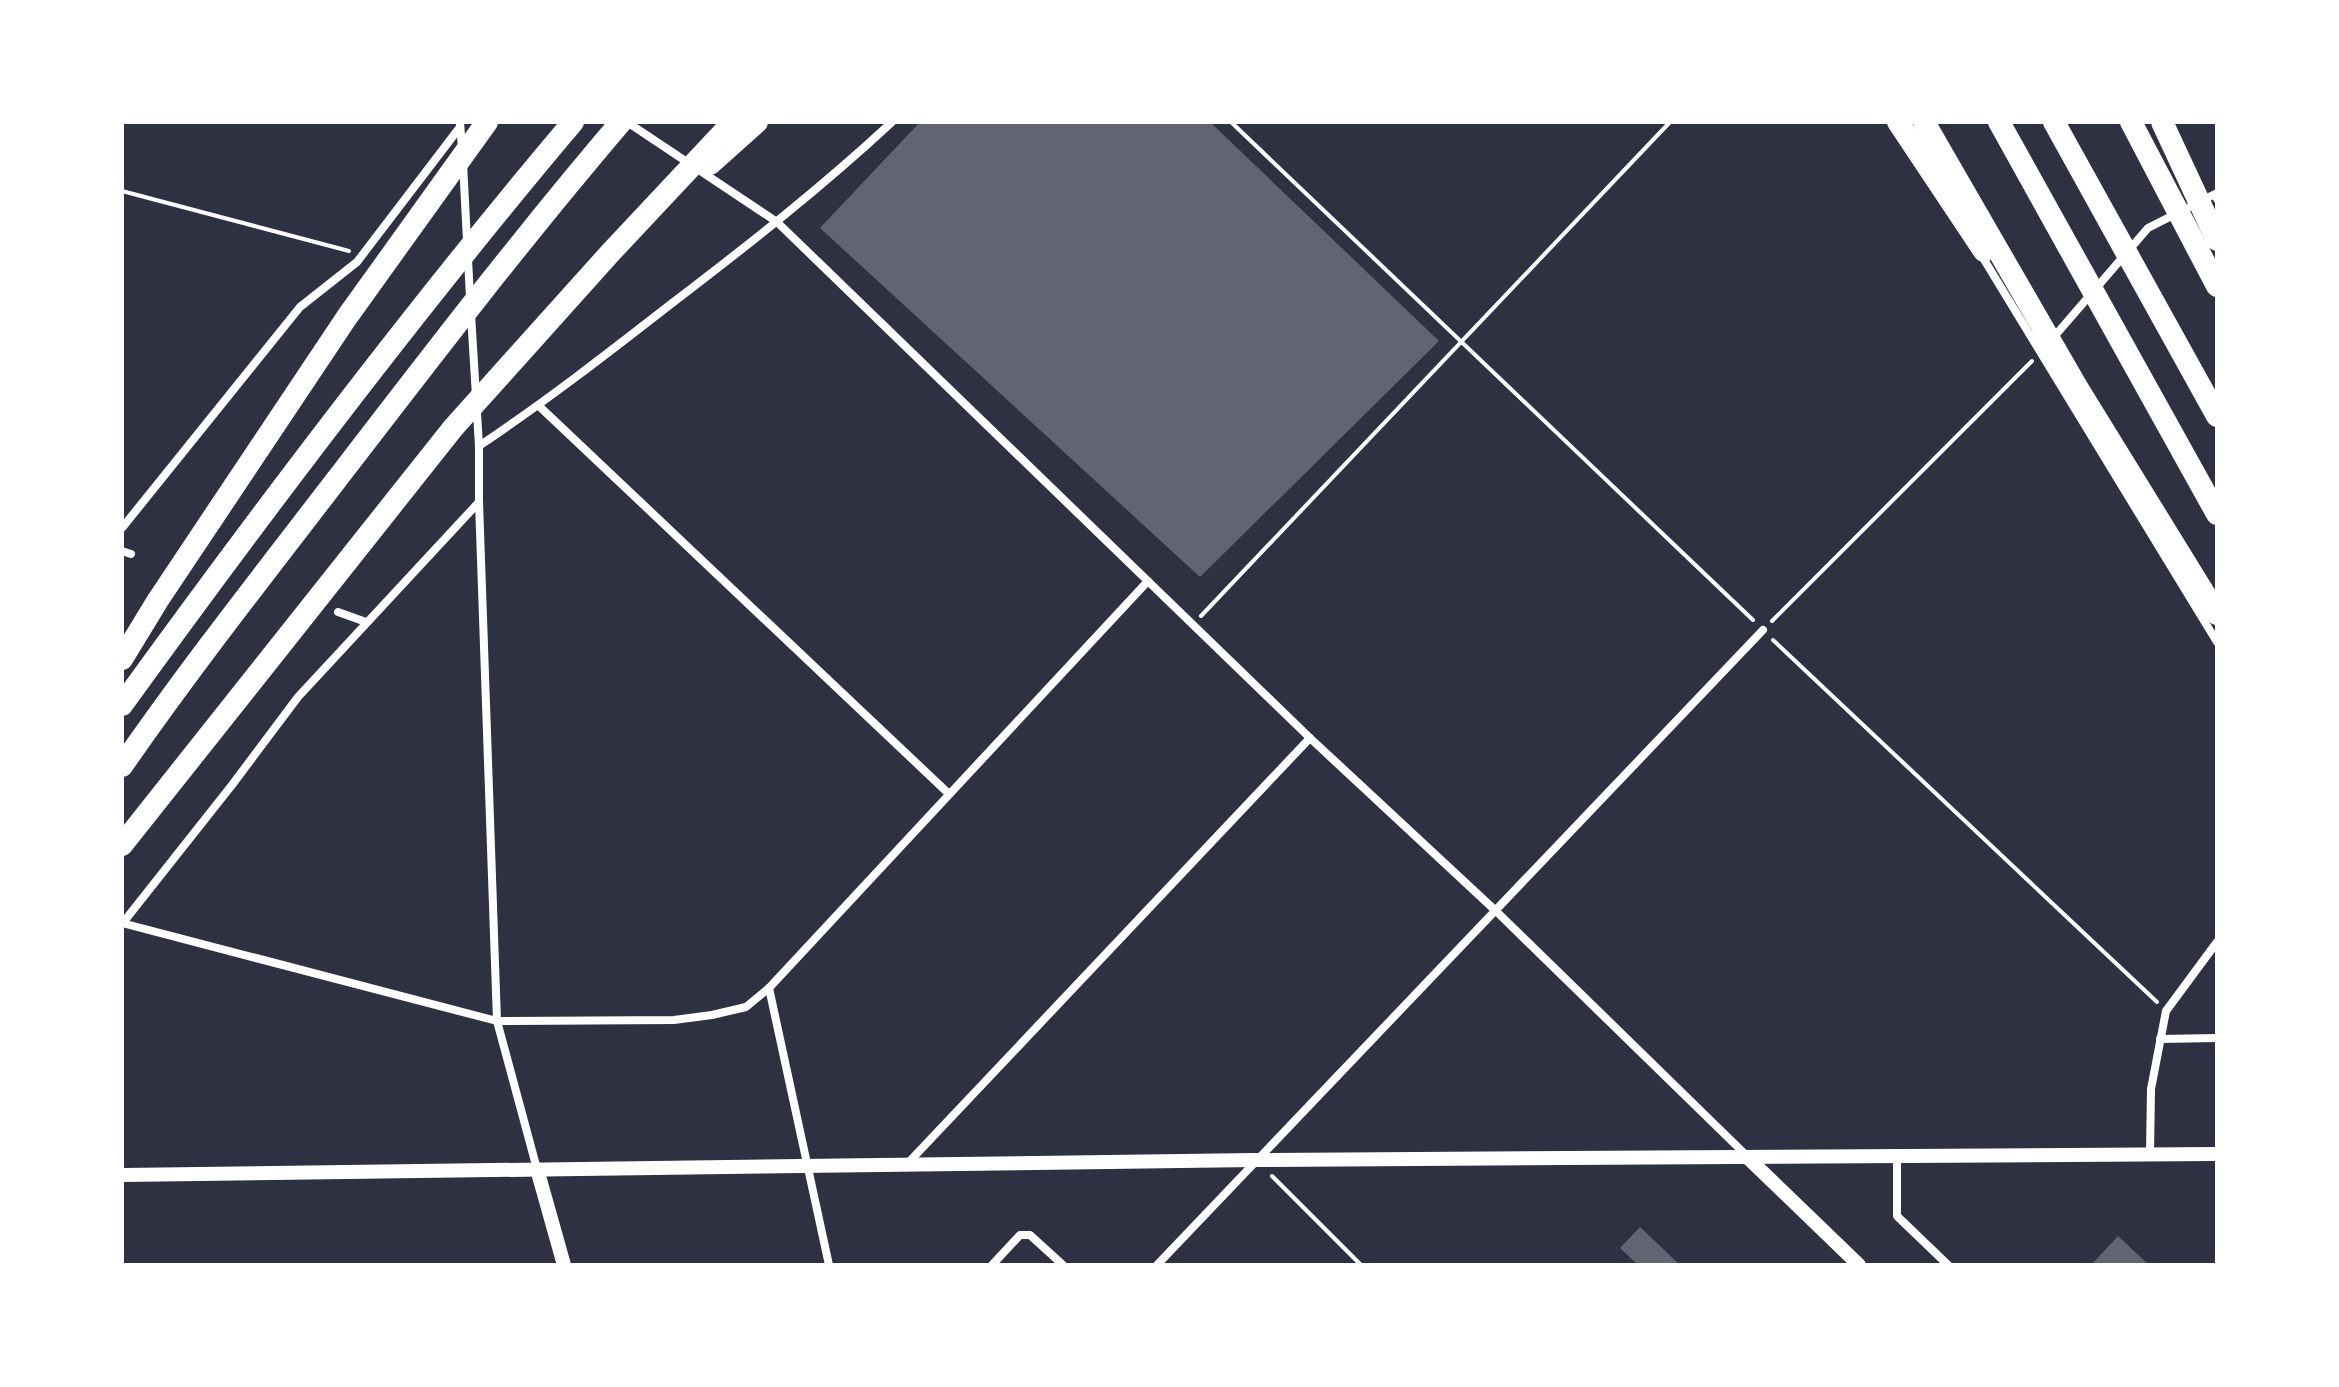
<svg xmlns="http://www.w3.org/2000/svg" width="2339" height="1387" viewBox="0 0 2339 1387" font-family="'Archivo Narrow',sans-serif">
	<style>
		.building { fill: #626471 }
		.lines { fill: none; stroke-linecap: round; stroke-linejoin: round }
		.path { stroke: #fff; stroke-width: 4 }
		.minor { stroke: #fff; stroke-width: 8 }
		.tertiary { stroke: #fff; stroke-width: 14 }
		.motorway { stroke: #fff; stroke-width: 22 }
	</style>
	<rect width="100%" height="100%" fill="#2d3142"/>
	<!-- building -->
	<g class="building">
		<polygon points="920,122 1210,122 1439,341 1200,577 820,228"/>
		<polygon points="1640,1227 1680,1265 1638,1265 1620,1248"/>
		<polygon points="2118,1236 2149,1265 2091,1265"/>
	</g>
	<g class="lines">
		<!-- path -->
		<g class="path">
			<polyline points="1231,122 1753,620"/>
			<polyline points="122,191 349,251"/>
			<polyline points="1201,616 1670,122"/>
			<polyline points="1772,621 2032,361"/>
			<polyline points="1773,640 2157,1002"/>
			<polyline points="1272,1176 1361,1265"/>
		</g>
		<!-- minor -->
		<g class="minor">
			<polyline points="460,122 462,149"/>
			<polyline points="627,122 777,222 1310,738 1497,912 1747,1156"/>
			<polyline points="463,163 467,241"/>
			<polyline points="1980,253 2217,642"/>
			<polyline points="468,259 470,297"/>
			<polyline points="471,314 479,446 479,502 497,1021 537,1169"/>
			<polyline points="2053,338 2148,228 2215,194 2217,199"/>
			<polyline points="539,406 948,793"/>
			<path d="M 479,446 C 545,402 608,353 671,304 C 747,246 822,187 892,122"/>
			<polyline points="122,528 300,307 357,262 460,127"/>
			<polyline points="122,551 131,554"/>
			<polyline points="338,612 366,622"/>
			<polyline points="122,923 497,1021 674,1020 712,1015 746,1007 769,988 1148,581"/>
			<polyline points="122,924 232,785 298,697 479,502"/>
			<polyline points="769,988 829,1265"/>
			<polyline points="2160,1039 2217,1038"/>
			<polyline points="2150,1153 2151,1089 2166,1011 2217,942"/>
			<polyline points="1897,1155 1897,1216 1948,1265"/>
			<polyline points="908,1163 1310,738"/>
			<polyline points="992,1265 1020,1235 1030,1235 1063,1265"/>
			<polyline points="1157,1265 1763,630"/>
		</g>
		<!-- tertiary -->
		<g class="tertiary">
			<polyline points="1747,1157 1859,1265"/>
			<polyline points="537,1169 564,1265"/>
			<polyline points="122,1175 1255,1160 2217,1154"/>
		</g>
		<!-- motorway -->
		<g class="motorway">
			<polyline points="1898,122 1984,251"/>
			<polyline points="1924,122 2077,387 2217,614"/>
			<polyline points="1999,122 2217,514"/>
			<polyline points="2054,122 2217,416"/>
			<polyline points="2131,122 2217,286"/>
			<polyline points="2162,122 2217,240"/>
			<polyline points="710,164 757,122"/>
			<polyline points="122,659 158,600 347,317 487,122"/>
			<path d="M 122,705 C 266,506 415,309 573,122"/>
			<path d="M 122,766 C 190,668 264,574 337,479 C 430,358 522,238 621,122"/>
			<polyline points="122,845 453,428 612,251 733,122"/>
		</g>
	</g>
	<!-- border -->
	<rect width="2339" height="1387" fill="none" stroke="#ffffff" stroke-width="248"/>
</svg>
